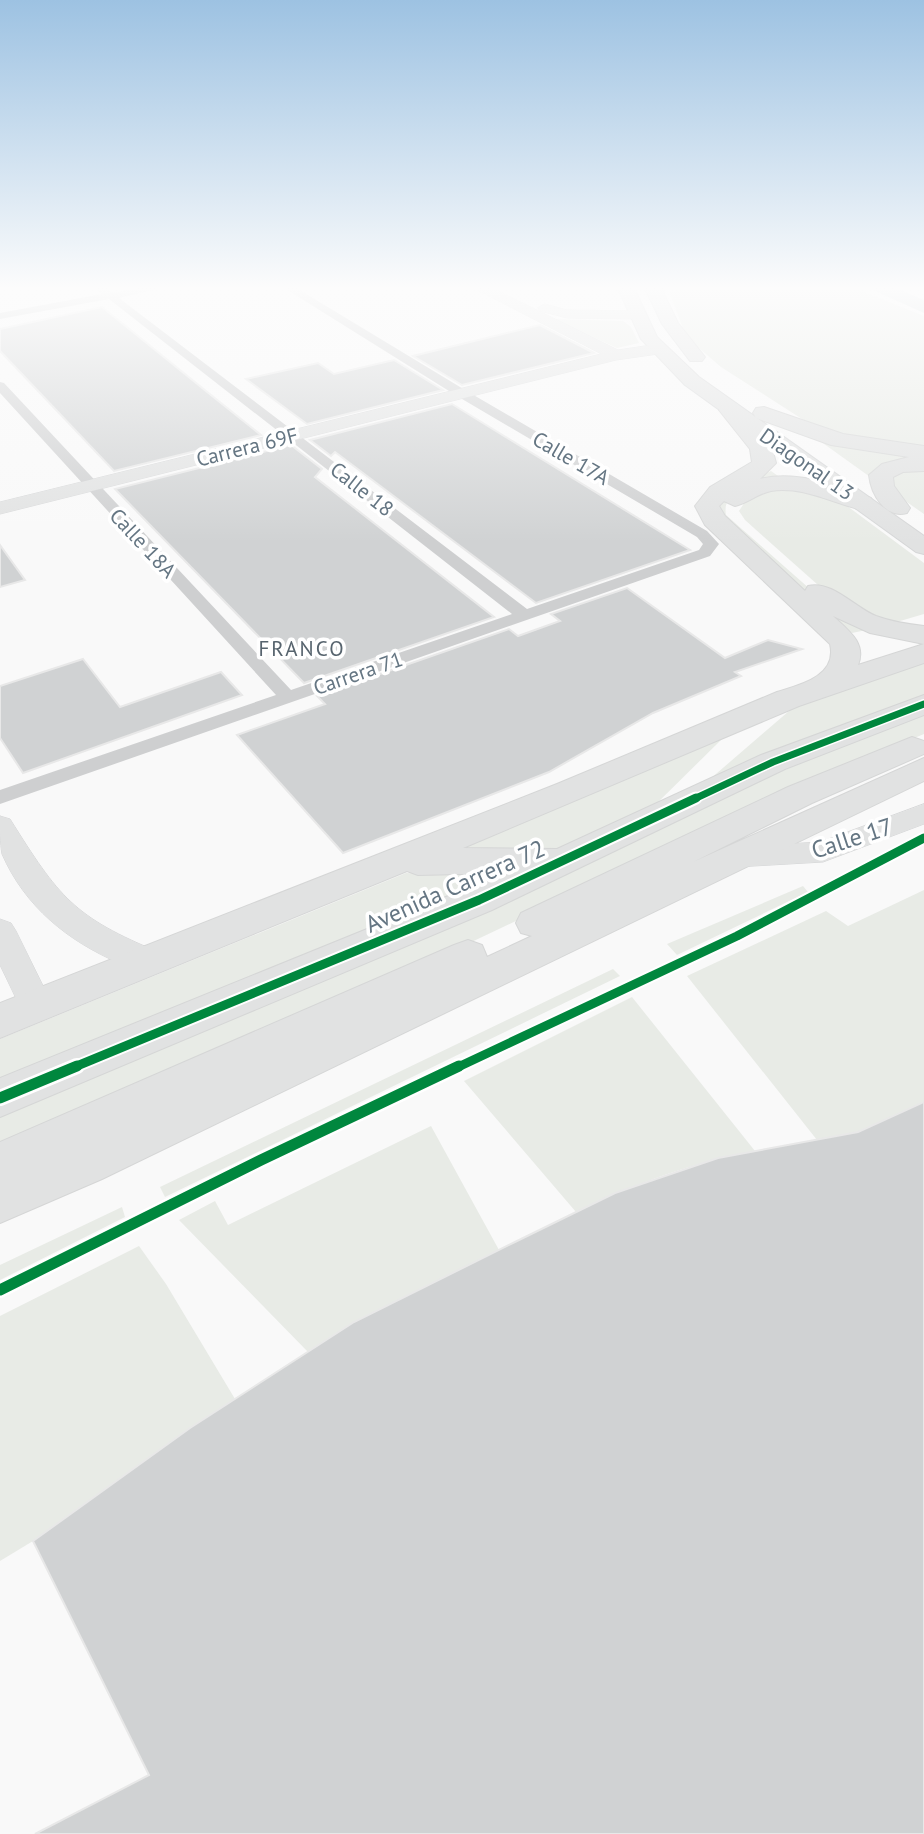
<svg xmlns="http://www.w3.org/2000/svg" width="924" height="1834" viewBox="0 0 924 1834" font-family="'PT Sans',sans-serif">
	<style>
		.green { fill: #e8ebe6 }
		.water { fill: #ced6d9 }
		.building { fill: #d0d2d3; stroke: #e8e8e8; stroke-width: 2 }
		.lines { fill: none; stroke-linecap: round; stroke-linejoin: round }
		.secondary-casing { stroke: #d5d6d7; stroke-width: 1 }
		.primary-casing { stroke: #d5d6d7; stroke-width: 2 }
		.highway-casing { stroke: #d5d6d6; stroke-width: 2 }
		.street { fill: #cecfd0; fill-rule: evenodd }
		.secondary { fill: #e1e2e2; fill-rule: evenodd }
		.primary { fill: #e1e2e2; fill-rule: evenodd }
		.highway { fill: #e1e2e2; fill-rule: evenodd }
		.cycleway-far2-casing { stroke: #fff; stroke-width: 10 }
		.cycleway-far1-casing { stroke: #fff; stroke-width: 13 }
		.cycleway-casing { stroke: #fff; stroke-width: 16 }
		.cycleway-far2 { stroke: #00873e; stroke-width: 7 }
		.cycleway-far1 { stroke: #00873e; stroke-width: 9 }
		.cycleway { stroke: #00873e; stroke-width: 11 }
		.labels { text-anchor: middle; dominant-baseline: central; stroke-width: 7; stroke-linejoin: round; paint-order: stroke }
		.far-street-label { font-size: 21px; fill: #657683; stroke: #fff }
		.far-neighbourhood-label { font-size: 21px; letter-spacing: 2px; fill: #57646e; stroke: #fff }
		.street-label { font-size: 24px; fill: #657683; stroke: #fff }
	</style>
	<rect width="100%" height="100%" fill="#f9f9f9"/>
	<!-- green -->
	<g class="green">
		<polygon points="852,287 924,316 924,449 864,440 816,428 721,367 686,337 670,293 682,288"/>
		<polygon points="553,319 623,321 631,327 639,343 617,348"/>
		<polygon points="813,436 924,456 886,463 873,479"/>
		<polygon points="924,467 924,514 894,493 890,478 897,471"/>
		<path d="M 771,471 L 781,478 C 761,478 721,488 726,515 L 844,619 L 871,629 L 852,633 L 729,524 L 719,510 C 721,487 753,480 771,471 Z"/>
		<polygon points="777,487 835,497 924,563 924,614 883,626 827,593 745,520 739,511 750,494"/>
		<polygon points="924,662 924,696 842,725 702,786 796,705"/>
		<polygon points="924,712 924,734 808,782 461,947 0,1151 0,1114 686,811"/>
		<polygon points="723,738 645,815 553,850 445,856"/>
		<polygon points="406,873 510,877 0,1093 0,1039"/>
		<polygon points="803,886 808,892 677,955 667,944"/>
		<polygon points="924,890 924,1102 858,1132 817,1140 687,976 826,911 848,926"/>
		<polygon points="613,969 620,976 165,1197 160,1187"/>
		<path d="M 632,997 L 755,1151 C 693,1162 632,1185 576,1212 L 464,1081 Z"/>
		<polygon points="431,1126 499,1250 354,1322 308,1352 179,1220 215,1201 228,1225"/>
		<polygon points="122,1207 125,1217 0,1280 0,1265"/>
		<polygon points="139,1246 166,1284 235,1399 33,1541 0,1561 0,1316"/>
	</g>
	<!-- water -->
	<polygon class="water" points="864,286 891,286 924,300 924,313"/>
	<!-- building -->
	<g class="building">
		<polygon points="102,307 206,391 261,435 114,471 0,351 0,329"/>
		<polygon points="540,325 594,353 462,385 413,356"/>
		<polygon points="394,360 443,390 307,424 246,379 318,363 334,374"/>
		<polygon points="452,404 690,550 536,603 335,452 331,456 310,440"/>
		<polygon points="291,445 322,469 315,477 494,617 304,683 115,489"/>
		<polygon points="0,545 25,580 0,587"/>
		<polygon points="627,588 725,658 768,640 802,649 735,672 741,676 653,713 549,772 343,853 237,735 325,704 317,696 509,629 518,636 560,621 551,614"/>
		<polygon points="83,659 120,707 221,672 242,695 23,773 0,738 0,686"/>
		<polygon points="924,1102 924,1834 35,1834 149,1775 33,1541 190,1428 354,1322 517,1241 615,1193 718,1158 858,1132"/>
	</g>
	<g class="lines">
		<defs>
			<g id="secondary">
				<polygon points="470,286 488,286 618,350 658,344 666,349 658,354 616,360 0,514 0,502 601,354"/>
				<polygon points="653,286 674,286 658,294 648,294 646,291"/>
				<polygon points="545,304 567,310 637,311 644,315 637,319 567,318 540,311 538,308"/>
				<polygon points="924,804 924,824 823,862 736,867 725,864 721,857 725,850 736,847 820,842"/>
				<path d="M 0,816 L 10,819 C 59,897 73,917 161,953 L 165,962 L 161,971 C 145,976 134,969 119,963 C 68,941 25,907 2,854 C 0,844 0,828 0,816 Z"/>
				<polygon points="0,919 11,923 16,931 53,1006 48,1015 36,1019 24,1015 0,965"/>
			</g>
			<g id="primary">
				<polygon points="617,286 633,286 657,337 699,377 924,536 924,554 916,552 685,385 641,339"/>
				<polygon points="644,286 660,286 678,323 705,357 702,361 690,361 662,324"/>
			</g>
			<g id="highway">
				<path d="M 730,404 L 738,405 L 772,448 L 776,463 L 760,479 C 797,470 836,485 871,498 L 874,503 L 871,508 L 862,510 C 832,503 803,486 771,491 C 757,494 748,503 735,506 L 724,501 L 719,506 L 725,516 L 805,591 L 808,586 C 832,580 854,607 876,616 C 892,622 907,624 924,626 L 924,644 L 870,633 L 833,616 C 848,630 867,643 858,665 L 924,644 L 924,663 L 799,706 L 463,848 L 557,849 L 761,755 L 924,695 L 924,715 L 785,769 L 492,910 L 0,1117 L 0,1078 L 505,873 L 418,875 L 407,871 L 0,1038 L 0,1003 L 557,784 L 777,692 C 800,685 838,676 830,644 L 705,525 L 695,506 L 710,487 L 752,462 L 750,449 L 719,410 L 722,405 Z"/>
				<path d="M 764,407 L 843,434 L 924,446 L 924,471 L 903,472 L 893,477 L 894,486 L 910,508 L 907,513 C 885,519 871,494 869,475 L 882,464 L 909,457 L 831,445 L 756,418 L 753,413 L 756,408 Z"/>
				<polygon points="912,737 924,741 924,754 812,803 693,862 924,758 924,781 102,1179 0,1223 0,1142 454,945 468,940 482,945 487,957 532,936 521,933 516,923 521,913 788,787"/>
			</g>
		</defs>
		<!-- secondary casing -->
		<use href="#secondary" class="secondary-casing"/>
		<!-- primary casing -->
		<use href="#primary" class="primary-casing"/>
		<!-- highway casing -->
		<use href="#highway" class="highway-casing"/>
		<!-- street -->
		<polygon class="street" points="93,286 105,286 113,293 149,286 171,286 119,298 527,609 699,550 703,544 697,537 457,396 281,286 293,286 465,390 707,531 719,544 710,556 0,804 0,790 276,695 0,393 0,382 4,383 291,690 512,614 109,299 0,319 0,313 102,294"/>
		<!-- secondary -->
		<use href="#secondary" class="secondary"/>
		<!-- primary -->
		<use href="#primary" class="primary"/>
		<!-- highway -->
		<use href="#highway" class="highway"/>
		<defs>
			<polyline id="cycleway-far2" points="692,800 773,762 924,704"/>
			<g id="cycleway-far1">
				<polyline points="72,1068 479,900 696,798"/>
				<polyline points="456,1068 737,936 924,838"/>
			</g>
			<g id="cycleway">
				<polyline points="0,1098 77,1066"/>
				<polyline points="0,1290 261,1160 459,1066"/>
			</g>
		</defs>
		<!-- cycleway-far2 casing -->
		<use href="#cycleway-far2" class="cycleway-far2-casing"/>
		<!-- cycleway-far1 casing -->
		<use href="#cycleway-far1" class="cycleway-far1-casing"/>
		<!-- cycleway casing -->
		<use href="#cycleway" class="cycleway-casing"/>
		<!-- cycleway-far2 -->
		<use href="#cycleway-far2" class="cycleway-far2"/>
		<!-- cycleway-far1 -->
		<use href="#cycleway-far1" class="cycleway-far1"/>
		<!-- cycleway -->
		<use href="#cycleway" class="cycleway"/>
	</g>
	<!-- sky -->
	<linearGradient id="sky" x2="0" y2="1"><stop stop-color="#9dc2e2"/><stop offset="0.53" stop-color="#fcfcfc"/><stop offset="1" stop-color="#fcfcfc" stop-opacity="0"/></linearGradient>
	<rect width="924" height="543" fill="url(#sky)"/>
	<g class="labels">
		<!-- far-street labels -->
		<g class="far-street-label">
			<text transform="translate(247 447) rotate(-14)">Carrera 69F</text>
			<text transform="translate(571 458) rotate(30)">Calle 17A</text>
			<text transform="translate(807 464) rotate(35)">Diagonal 13</text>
			<text transform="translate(362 489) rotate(38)">Calle 18</text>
			<text transform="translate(143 543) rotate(47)">Calle 18A</text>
			<text transform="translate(358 673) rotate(-19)">Carrera 71</text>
		</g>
		<!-- far-neighbourhood labels -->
		<g class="far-neighbourhood-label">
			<text x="302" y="648">FRANCO</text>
		</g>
		<!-- street labels -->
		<g class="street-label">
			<text transform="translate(852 838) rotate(-18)">Calle 17</text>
			<text transform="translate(455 886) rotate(-24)">Avenida Carrera 72</text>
		</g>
	</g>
</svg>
